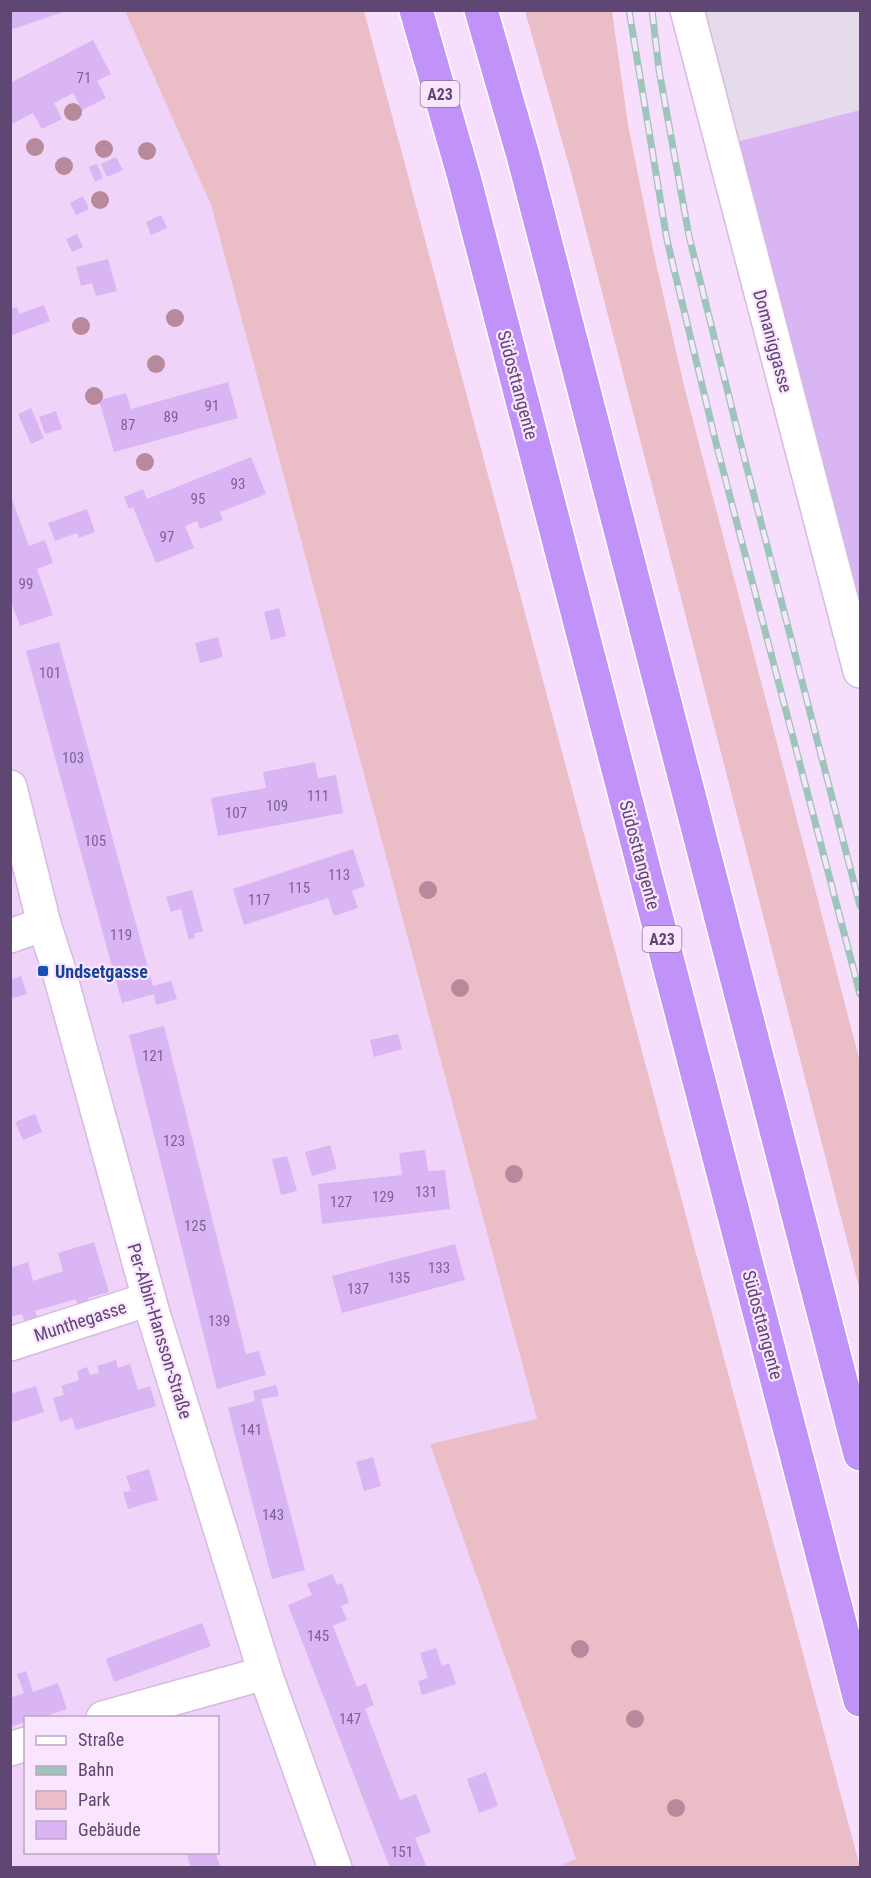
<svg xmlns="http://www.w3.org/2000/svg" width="871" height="1878" viewBox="0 0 871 1878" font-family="'Roboto Condensed',sans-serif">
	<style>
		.residential { fill: #f0d3f9; fill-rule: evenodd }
		.industrial { fill: #e5dbea }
		.green { fill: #eabdc7 }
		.building { fill: #d9b5f3 }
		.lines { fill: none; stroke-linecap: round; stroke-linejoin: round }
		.minor-casing { stroke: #d4bbe1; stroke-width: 36 }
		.highway-casing { stroke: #fff; stroke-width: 36 }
		.minor { stroke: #fff; stroke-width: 33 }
		.highway { stroke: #c193f9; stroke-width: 33 }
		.rail-casing { stroke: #9ec5ba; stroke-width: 7 }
		.rail { stroke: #fae5ff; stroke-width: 4.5; stroke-dasharray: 14; stroke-linecap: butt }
		.tree { fill: #b8899b }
		.transit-dot { fill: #1a4fb4; stroke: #fae5ff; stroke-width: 2 }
		.labels { text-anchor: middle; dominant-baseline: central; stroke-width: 4.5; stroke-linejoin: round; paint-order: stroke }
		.number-label { font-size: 15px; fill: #7e6293 }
		.shield { fill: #fae5ff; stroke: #8e769d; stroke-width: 1.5 }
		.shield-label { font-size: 16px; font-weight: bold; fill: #5f4673 }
		.street-label { font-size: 18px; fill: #5f4673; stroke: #fae5ff }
		.transit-label { font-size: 18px; font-weight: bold; fill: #164399; stroke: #fae5ff; text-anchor: start }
	</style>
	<rect width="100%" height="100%" fill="#f7defd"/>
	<!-- residential -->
	<path class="residential" d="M 11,11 L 125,11 L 211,205 L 537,1420 L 430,1444 L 576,1860 L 557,1868 L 11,1868 ZM 26,1718 L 218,1718 L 218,1852 L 26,1852 Z"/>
	<!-- industrial -->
	<polygon class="industrial" points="696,11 860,11 860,627"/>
	<!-- green -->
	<g class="green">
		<polygon points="125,11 364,11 860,1867 557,1867 576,1859 430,1444 537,1419 211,205"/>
		<polygon points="525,11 612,11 628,125 655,259 684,386 860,1062 860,1291 572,176"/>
	</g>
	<!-- building -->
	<g class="building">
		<polygon points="10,10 66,10 66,11 10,30"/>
		<polygon points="93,40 111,74 97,81 106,98 82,110 73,93 54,103 62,119 42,129 33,113 10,125 10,83"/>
		<polygon points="860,110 860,624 729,144"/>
		<polygon points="116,157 123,170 107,177 101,164"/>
		<polygon points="97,164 103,178 95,182 89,167"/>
		<polygon points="83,196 89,209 76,215 70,203"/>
		<polygon points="161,215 167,228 151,235 146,222"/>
		<polygon points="77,234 83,247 72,252 66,239"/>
		<polygon points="108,259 117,291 96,296 92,283 81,286 76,267"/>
		<polygon points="44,305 50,321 12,335 10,330 10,309 17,307 19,314"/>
		<polygon points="228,382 238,418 114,452 99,400 126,393 131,409"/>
		<polygon points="31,408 44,438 31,444 18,414"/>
		<polygon points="56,411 62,429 45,434 39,417"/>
		<polygon points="251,457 266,494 220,512 223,520 200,529 197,521 185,526 194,548 156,563 133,507 129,509 124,497 143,489 147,499"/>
		<polygon points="10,494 29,546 45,540 53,563 37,569 53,615 20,626 10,599"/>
		<polygon points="87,509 95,532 79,538 77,533 55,541 48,523"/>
		<polygon points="279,608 286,636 271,640 264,612"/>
		<polygon points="218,637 223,657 200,663 195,643"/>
		<polygon points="59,642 153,986 171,981 177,999 156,1005 154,994 122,1003 26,651"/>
		<polygon points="315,762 318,778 336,775 343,813 218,836 211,798 266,788 263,772"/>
		<polygon points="353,849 365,886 352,891 358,908 334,916 328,898 244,925 233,889"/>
		<polygon points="192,890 203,931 194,934 195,938 189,940 181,909 171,912 166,897"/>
		<polygon points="21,976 27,994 10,999 10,980"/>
		<polygon points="164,1026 246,1354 259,1351 266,1375 217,1389 129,1035"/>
		<polygon points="398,1034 402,1049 374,1057 370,1040"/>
		<polygon points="35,1114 42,1132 23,1140 15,1122"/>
		<polygon points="330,1145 337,1169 312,1176 305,1152"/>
		<polygon points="425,1150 428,1171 445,1170 450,1209 322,1224 318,1184 402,1175 399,1153"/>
		<polygon points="287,1156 297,1191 281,1195 272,1159"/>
		<polygon points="94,1242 109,1292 88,1298 90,1307 79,1310 76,1299 35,1311 38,1321 26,1325 22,1314 10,1317 10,1268 28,1262 33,1281 63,1271 58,1253"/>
		<polygon points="455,1244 465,1280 342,1313 332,1276"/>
		<polygon points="116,1360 118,1368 130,1364 138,1390 150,1386 156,1406 76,1430 72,1418 60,1422 53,1398 64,1395 61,1386 79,1380 77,1371 87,1367 90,1375 99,1373 97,1366"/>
		<polygon points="276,1385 279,1396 261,1399 305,1570 272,1579 228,1408 255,1401 253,1391"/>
		<polygon points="36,1386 44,1412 10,1423 10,1394"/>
		<polygon points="373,1457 381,1486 364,1491 356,1462"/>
		<polygon points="149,1469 158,1500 128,1509 123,1492 131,1491 126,1476"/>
		<polygon points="332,1574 337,1585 342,1583 349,1603 341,1606 347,1620 333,1626 357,1687 366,1683 374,1705 365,1709 400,1800 416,1794 431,1832 415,1838 427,1868 390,1868 288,1605 312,1595 307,1584"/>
		<polygon points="202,1623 211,1646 114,1682 106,1659"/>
		<polygon points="436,1648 442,1666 449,1663 456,1684 422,1695 418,1681 428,1678 420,1653"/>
		<polygon points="26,1671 33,1692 58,1683 67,1709 40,1718 26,1718 26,1722 10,1727 10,1698 24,1693 17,1674"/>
		<polygon points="486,1772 498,1806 479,1813 467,1779"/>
		<polygon points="186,1852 215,1852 221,1868 191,1868"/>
	</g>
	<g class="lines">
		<defs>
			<g id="minor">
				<polyline points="687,10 860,671"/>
				<polyline points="10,787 44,924 57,964 153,1313 265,1673 335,1868"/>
				<polyline points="10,936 44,924"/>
				<polyline points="10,1344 149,1299"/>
				<polyline points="103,1718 265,1673"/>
				<polyline points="10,1749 26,1744"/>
			</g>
			<g id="highway">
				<polyline points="416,10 464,177 860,1700"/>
				<polyline points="481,10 524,159 860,1454"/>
			</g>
		</defs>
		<!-- minor casing -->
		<use href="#minor" class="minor-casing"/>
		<!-- highway casing -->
		<use href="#highway" class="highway-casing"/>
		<!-- minor -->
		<use href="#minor" class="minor"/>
		<!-- highway -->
		<use href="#highway" class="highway"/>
		<defs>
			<g id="rail">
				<polyline points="629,10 667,240 717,447 860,994"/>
				<polyline points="652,10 659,70 689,236 740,441 860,906"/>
			</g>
		</defs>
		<!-- rail casing -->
		<use href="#rail" class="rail-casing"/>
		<!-- rail -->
		<use href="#rail" class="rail"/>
	</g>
	<!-- trees -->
	<g class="tree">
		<circle cx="73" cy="112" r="9"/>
		<circle cx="35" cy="147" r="9"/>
		<circle cx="104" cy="149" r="9"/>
		<circle cx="147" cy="151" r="9"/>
		<circle cx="64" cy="166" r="9"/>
		<circle cx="100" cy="200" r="9"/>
		<circle cx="175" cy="318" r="9"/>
		<circle cx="81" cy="326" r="9"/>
		<circle cx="156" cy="364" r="9"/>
		<circle cx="94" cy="396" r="9"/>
		<circle cx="145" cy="462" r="9"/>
		<circle cx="428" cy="890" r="9"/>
		<circle cx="460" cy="988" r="9"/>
		<circle cx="514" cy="1174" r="9"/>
		<circle cx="580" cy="1649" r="9"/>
		<circle cx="635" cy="1719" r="9"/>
		<circle cx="676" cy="1808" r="9"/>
	</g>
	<!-- markers -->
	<rect class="transit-dot" x="37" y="965" width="12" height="12" rx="3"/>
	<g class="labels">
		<!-- number labels -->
		<g class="number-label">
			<text x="84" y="78">71</text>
			<text x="212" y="406">91</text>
			<text x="171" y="417">89</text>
			<text x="128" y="425">87</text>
			<text x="238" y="484">93</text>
			<text x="198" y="499">95</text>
			<text x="167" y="537">97</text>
			<text x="26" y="584">99</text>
			<text x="50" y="673">101</text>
			<text x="73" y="758">103</text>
			<text x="318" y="796">111</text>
			<text x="277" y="806">109</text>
			<text x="236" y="813">107</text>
			<text x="95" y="841">105</text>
			<text x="339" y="875">113</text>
			<text x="299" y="888">115</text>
			<text x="259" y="900">117</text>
			<text x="121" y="935">119</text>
			<text x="153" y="1056">121</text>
			<text x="174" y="1141">123</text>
			<text x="426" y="1192">131</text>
			<text x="383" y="1197">129</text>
			<text x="341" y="1202">127</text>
			<text x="195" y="1226">125</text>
			<text x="439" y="1268">133</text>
			<text x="399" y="1278">135</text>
			<text x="358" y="1289">137</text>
			<text x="219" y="1321">139</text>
			<text x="251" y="1430">141</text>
			<text x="273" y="1515">143</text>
			<text x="318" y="1636">145</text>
			<text x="350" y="1719">147</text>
			<text x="402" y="1852">151</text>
		</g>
		<!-- shield labels -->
		<g class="shield">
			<rect x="420.5" y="81" width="39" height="26" rx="4.5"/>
			<rect x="642.5" y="926" width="39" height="26" rx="4.5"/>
		</g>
		<g class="shield-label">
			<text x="440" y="94">A23</text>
			<text x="662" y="939">A23</text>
		</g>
		<!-- street labels -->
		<g class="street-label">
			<text transform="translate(773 341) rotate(75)">Domaniggasse</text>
			<text transform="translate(518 385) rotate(75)">Südosttangente</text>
			<text transform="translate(640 855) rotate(75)">Südosttangente</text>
			<text transform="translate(80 1321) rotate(-18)">Munthegasse</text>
			<text transform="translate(763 1325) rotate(75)">Südosttangente</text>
			<text transform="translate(160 1331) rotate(73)">Per-Albin-Hansson-Straße</text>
		</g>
		<!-- transit labels -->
		<g class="transit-label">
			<text x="55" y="971">Undsetgasse</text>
		</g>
	</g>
	<!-- border -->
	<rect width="871" height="1878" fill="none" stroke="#5f4673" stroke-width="24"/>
	<!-- legend -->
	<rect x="24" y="1716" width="195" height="138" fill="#fae5ff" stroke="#bca5c7" stroke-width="1.5"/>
	<rect x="36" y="1736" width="30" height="9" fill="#ffffff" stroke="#bca5c7" stroke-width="1.5"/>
	<text x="78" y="1746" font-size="18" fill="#5f4673">Straße</text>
	<rect x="36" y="1766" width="30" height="9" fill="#9ec5ba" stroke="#bca5c7" stroke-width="1.5"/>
	<text x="78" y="1776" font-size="18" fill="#5f4673">Bahn</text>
	<rect x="36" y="1791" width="30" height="18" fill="#eabdc7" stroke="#bca5c7" stroke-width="1.5"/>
	<text x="78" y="1806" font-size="18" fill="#5f4673">Park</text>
	<rect x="36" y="1821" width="30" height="18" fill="#d9b5f3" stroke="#bca5c7" stroke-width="1.5"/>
	<text x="78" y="1836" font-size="18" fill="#5f4673">Gebäude</text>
</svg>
